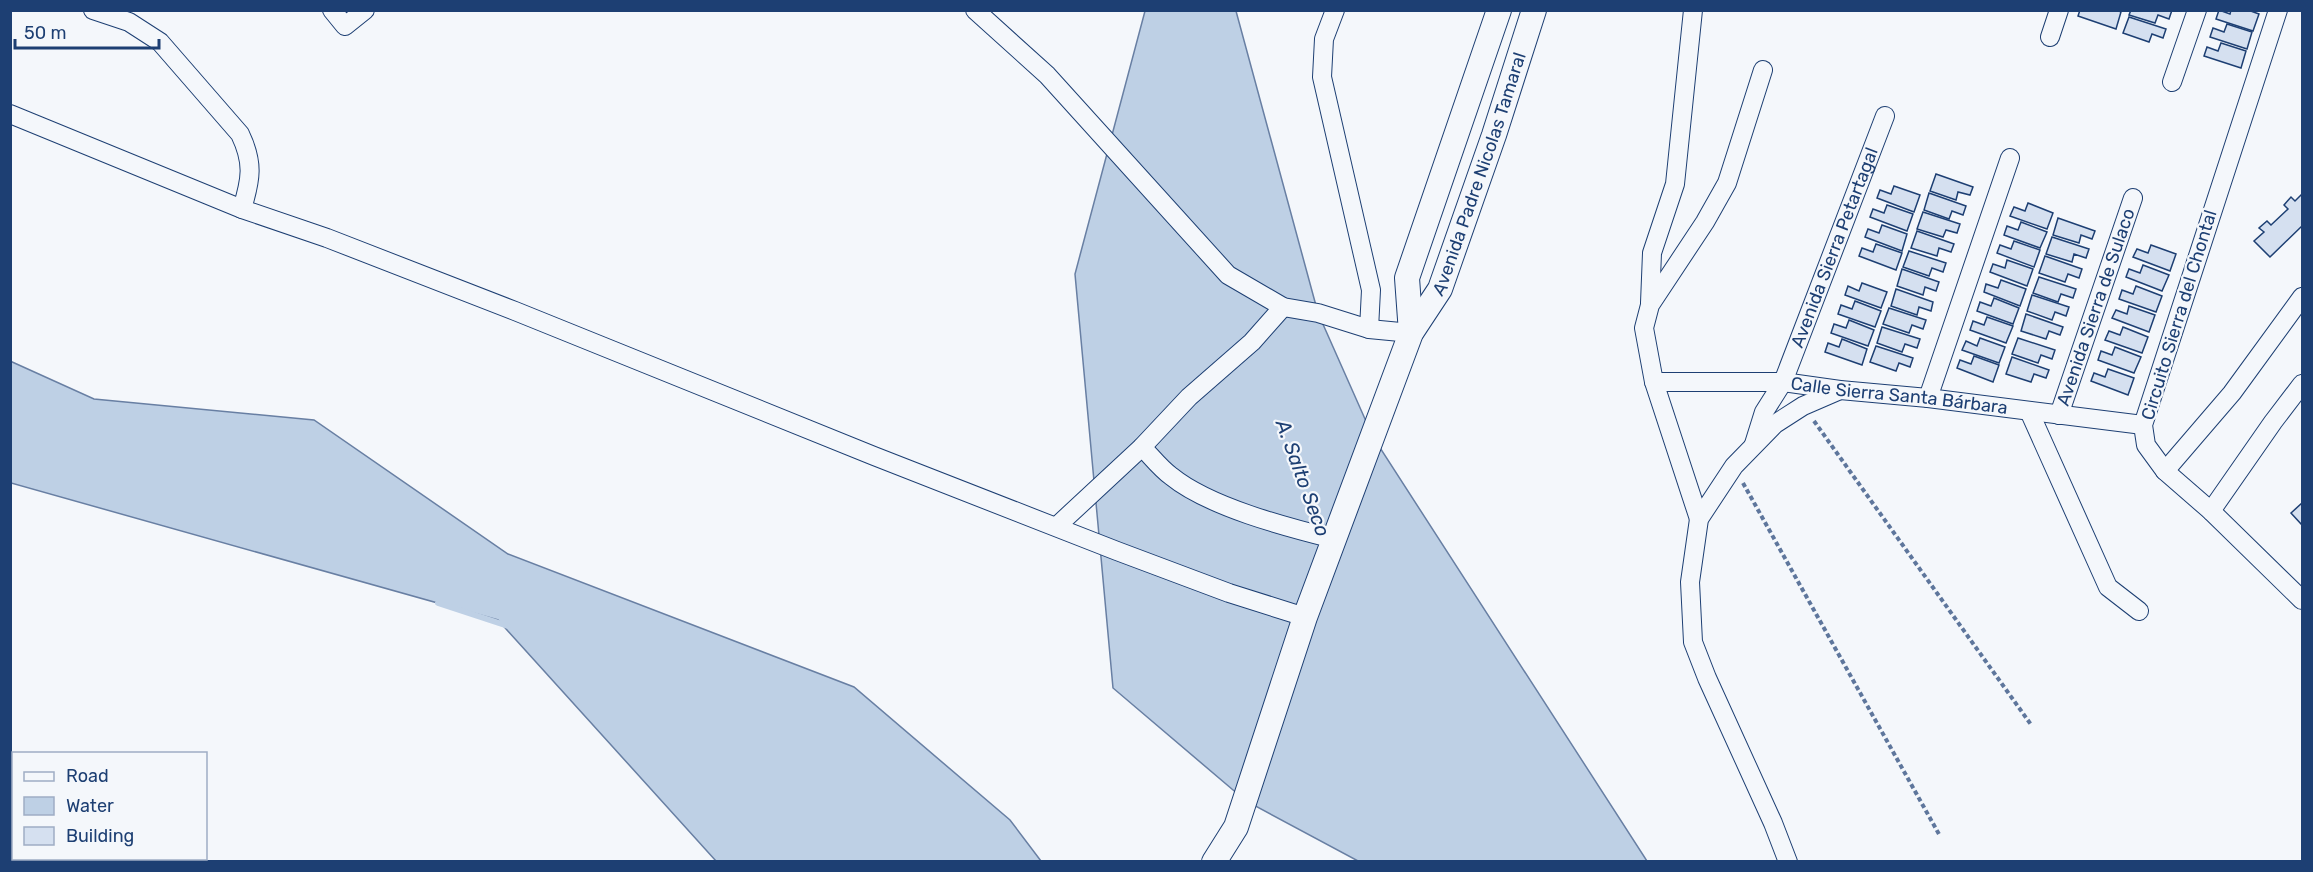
<svg xmlns="http://www.w3.org/2000/svg" width="2313" height="872" viewBox="0 0 2313 872" font-family="Rubik,sans-serif">
	<style>
		.water { fill: #bed0e5; stroke: #687fa3; stroke-width: 1.5 }
		.lines { fill: none; stroke-linecap: round; stroke-linejoin: round }
		.stream { stroke: #bed0e5; stroke-width: 6 }
		.building { fill: #d5e0f0; stroke: #1d3f73; stroke-width: 1.5 }
		.street-casing { stroke: #1d3f73; stroke-width: 20 }
		.secondary-casing { stroke: #1d3f73; stroke-width: 26 }
		.path { stroke: #5e769c; stroke-width: 4; stroke-dasharray: 4.5 3; stroke-linecap: butt }
		.street { stroke: #f4f7fb; stroke-width: 18 }
		.secondary { stroke: #f4f7fb; stroke-width: 24 }
		.labels { text-anchor: middle; dominant-baseline: central; stroke-width: 4.5; stroke-linejoin: round; paint-order: stroke }
		.street-label { font-size: 18px; fill: #1d3f73; stroke: #f4f7fb }
		.water-label { font-size: 20px; font-style: italic; fill: #1d3f73; stroke: #f4f7fb }
	</style>
	<rect width="100%" height="100%" fill="#f4f7fb"/>
	<!-- water -->
	<g class="water">
		<polygon points="1145,11 1236,11 1318,313 1373,437 1647,861 1358,861 1246,801 1113,688 1075,274"/>
		<polygon points="10,361 94,399 314,420 508,554 854,687 1010,820 1041,861 716,861 498,620 11,483"/>
	</g>
	<g class="lines">
		<!-- stream -->
		<polyline class="stream" points="438,603 508,626"/>
	</g>
	<!-- building -->
	<g class="building">
		<polygon points="2080,10 2117,10 2121,12 2116,29 2078,16"/>
		<polygon points="2131,10 2172,10 2169,19 2158,15 2155,23 2129,15"/>
		<polygon points="2219,10 2230,14 2231,10 2248,10 2259,14 2253,31 2216,19"/>
		<polygon points="2129,17 2166,29 2163,38 2152,34 2149,42 2123,33"/>
		<polygon points="2227,24 2252,32 2247,49 2210,37 2213,28 2224,32"/>
		<polygon points="2221,43 2246,51 2241,68 2204,56 2207,47 2218,51"/>
		<polygon points="1936,174 1973,187 1970,195 1958,192 1956,200 1930,191"/>
		<polygon points="1894,186 1920,195 1914,212 1877,198 1880,190 1891,194"/>
		<polygon points="1929,193 1966,206 1963,215 1952,211 1949,219 1924,210"/>
		<polygon points="2302,194 2302,226 2270,257 2254,241 2264,232 2259,228 2267,221 2271,225 2288,209 2284,205 2291,197 2295,201"/>
		<polygon points="2028,203 2053,213 2047,229 2010,216 2014,207 2025,211"/>
		<polygon points="1887,205 1913,214 1907,231 1870,217 1873,209 1884,213"/>
		<polygon points="1923,212 1960,224 1957,233 1946,230 1943,237 1917,229"/>
		<polygon points="2058,218 2095,231 2092,239 2081,235 2079,243 2053,235"/>
		<polygon points="2021,222 2047,232 2040,248 2004,235 2007,226 2018,230"/>
		<polygon points="1882,225 1907,234 1902,251 1865,237 1868,229 1879,233"/>
		<polygon points="1917,231 1954,244 1951,252 1939,248 1937,256 1911,248"/>
		<polygon points="2052,237 2089,249 2086,258 2074,254 2072,262 2046,254"/>
		<polygon points="2014,241 2040,250 2034,267 1997,253 2000,245 2011,249"/>
		<polygon points="1876,244 1902,253 1896,270 1859,256 1862,248 1873,252"/>
		<polygon points="2151,245 2176,254 2170,271 2133,257 2137,249 2148,253"/>
		<polygon points="1909,251 1946,263 1943,272 1932,268 1929,276 1903,267"/>
		<polygon points="2045,256 2082,269 2079,278 2068,274 2065,282 2039,273"/>
		<polygon points="2007,260 2033,269 2027,286 1990,272 1993,264 2005,268"/>
		<polygon points="2143,265 2169,275 2162,291 2126,277 2129,269 2140,273"/>
		<polygon points="1902,269 1939,282 1936,291 1925,287 1923,295 1897,286"/>
		<polygon points="2039,277 2076,289 2073,298 2061,294 2058,302 2033,293"/>
		<polygon points="2001,280 2026,289 2020,306 1984,292 1986,284 1998,288"/>
		<polygon points="1862,283 1887,292 1881,308 1845,295 1848,286 1859,291"/>
		<polygon points="2136,286 2162,296 2156,312 2119,299 2122,290 2133,294"/>
		<polygon points="1896,289 1933,302 1931,311 1919,307 1917,315 1891,306"/>
		<polygon points="2032,295 2069,307 2066,316 2055,312 2052,320 2027,311"/>
		<polygon points="1994,298 2019,308 2013,324 1977,311 1980,302 1991,306"/>
		<polygon points="1855,301 1881,311 1875,327 1838,314 1841,305 1852,309"/>
		<polygon points="2129,306 2155,315 2149,332 2112,318 2116,310 2127,314"/>
		<polygon points="1889,308 1926,320 1923,329 1912,325 1909,333 1883,324"/>
		<polygon points="2026,314 2063,327 2060,335 2049,331 2046,339 2021,331"/>
		<polygon points="1987,317 2013,326 2006,343 1970,330 1973,321 1984,325"/>
		<polygon points="1849,320 1874,330 1868,346 1831,333 1834,324 1846,328"/>
		<polygon points="1882,327 1920,339 1917,348 1905,344 1902,352 1877,343"/>
		<polygon points="2123,327 2148,337 2142,353 2105,340 2109,331 2120,335"/>
		<polygon points="1980,338 2005,347 1999,363 1962,350 1966,341 1977,346"/>
		<polygon points="2018,338 2055,350 2052,359 2041,355 2038,363 2012,354"/>
		<polygon points="1842,339 1867,349 1862,365 1825,352 1828,343 1839,347"/>
		<polygon points="1876,346 1913,358 1910,367 1899,363 1896,371 1870,362"/>
		<polygon points="2115,347 2141,357 2134,373 2098,360 2101,351 2112,355"/>
		<polygon points="1974,356 1999,365 1993,382 1957,368 1960,360 1971,364"/>
		<polygon points="2012,357 2049,370 2046,378 2034,374 2031,382 2006,374"/>
		<polygon points="2108,369 2134,378 2128,395 2091,381 2094,373 2105,377"/>
		<polygon points="2302,503 2302,525 2291,513"/>
	</g>
	<g class="lines">
		<defs>
			<g id="street">
				<path d="M 93,10 L 129,22 L 160,42 L 240,134 C 254,163 251,179 242,209"/>
				<polyline points="332,10 345,26 365,10"/>
				<polyline points="975,10 1047,75 1228,275 1283,307 1318,313 1369,329 1411,333"/>
				<polyline points="1335,10 1324,39 1322,77 1371,290 1369,329"/>
				<polyline points="2278,10 2143,425 2146,445 2165,471 2211,511 2302,600"/>
				<polyline points="2050,37 2059,10"/>
				<polyline points="2172,82 2197,10"/>
				<polyline points="10,114 242,209 327,238 515,311 874,456 1117,551 1229,593 1305,617"/>
				<polyline points="1650,303 1652,253 1675,184 1693,10"/>
				<path id="s1" d="M 1654,382 L 1783,382 L 1840,390 L 1928,398 L 2143,425"/>
				<polyline points="1928,398 2010,158"/>
				<polyline points="2029,411 2108,587 2139,611"/>
				<path id="s2" d="M 2059,415 L 2133,198"/>
				<path id="s3" d="M 1754,444 L 1764,412 L 1783,382 L 1885,116"/>
				<path d="M 1142,447 C 1151,456 1160,468 1171,476 C 1209,507 1286,527 1334,539"/>
				<polyline points="2165,471 2232,393 2302,297"/>
				<polyline points="2211,511 2273,422 2302,384"/>
				<polyline points="1699,519 1654,382 1644,328 1650,305 1705,222 1727,183 1763,70"/>
				<polyline points="1057,526 1142,447 1189,397 1252,342 1283,307"/>
				<polyline points="1788,862 1773,823 1707,678 1693,642 1690,582 1699,519 1734,466 1775,424 1803,406 1840,390"/>
			</g>
			<g id="secondary">
				<polyline points="1411,333 1407,278 1499,10"/>
				<path id="s4" d="M 1214,862 L 1236,827 L 1305,617 L 1411,333 L 1440,289 L 1494,135 L 1534,10"/>
			</g>
		</defs>
		<!-- street casing -->
		<use href="#street" class="street-casing"/>
		<!-- secondary casing -->
		<use href="#secondary" class="secondary-casing"/>
		<!-- path -->
		<g class="path">
			<polyline points="1814,421 2032,726"/>
			<polyline points="1743,483 1940,836"/>
		</g>
		<!-- street -->
		<use href="#street" class="street"/>
		<!-- secondary -->
		<use href="#secondary" class="secondary"/>
	</g>
	<g class="labels">
		<!-- street labels -->
		<g class="street-label">
			<text stroke="none"><textPath href="#s4" startOffset="740">Avenida Padre Nicolas Tamaral</textPath></text>
			<text stroke="none"><textPath href="#s3" startOffset="213">Avenida Sierra Petartagal</textPath></text>
			<text stroke="none"><textPath href="#s2" startOffset="114">Avenida Sierra de Sulaco</textPath></text>
			<text transform="translate(2179 315) rotate(-73)">Circuito Sierra del Chontal</text>
			<text stroke="none"><textPath href="#s1" startOffset="246">Calle Sierra Santa Bárbara</textPath></text>
		</g>
		<!-- water labels -->
		<g class="water-label">
			<text transform="translate(1303 478) rotate(70)">A. Salto Seco</text>
		</g>
	</g>
	<!-- border -->
	<rect width="2313" height="872" fill="none" stroke="#1d3f73" stroke-width="24"/>
	<!-- legend -->
	<rect x="12" y="752" width="195" height="108" fill="#f4f7fb" stroke="#9eadc5" stroke-width="1.5"/>
	<rect x="24" y="772" width="30" height="9" fill="#f4f7fb" stroke="#9eadc5" stroke-width="1.5"/>
	<text x="66" y="782" font-size="18" fill="#1d3f73">Road</text>
	<rect x="24" y="797" width="30" height="18" fill="#bed0e5" stroke="#9eadc5" stroke-width="1.5"/>
	<text x="66" y="812" font-size="18" fill="#1d3f73">Water</text>
	<rect x="24" y="827" width="30" height="18" fill="#d5e0f0" stroke="#9eadc5" stroke-width="1.5"/>
	<text x="66" y="842" font-size="18" fill="#1d3f73">Building</text>
	<!-- scale -->
	<path d="M15 39v9h144v-9" fill="none" stroke="#1d3f73" stroke-width="3"/>
	<text x="24" y="39" font-size="18" fill="#1d3f73" stroke="#f4f7fb" stroke-width="4.5" paint-order="stroke">50 m</text>
</svg>
